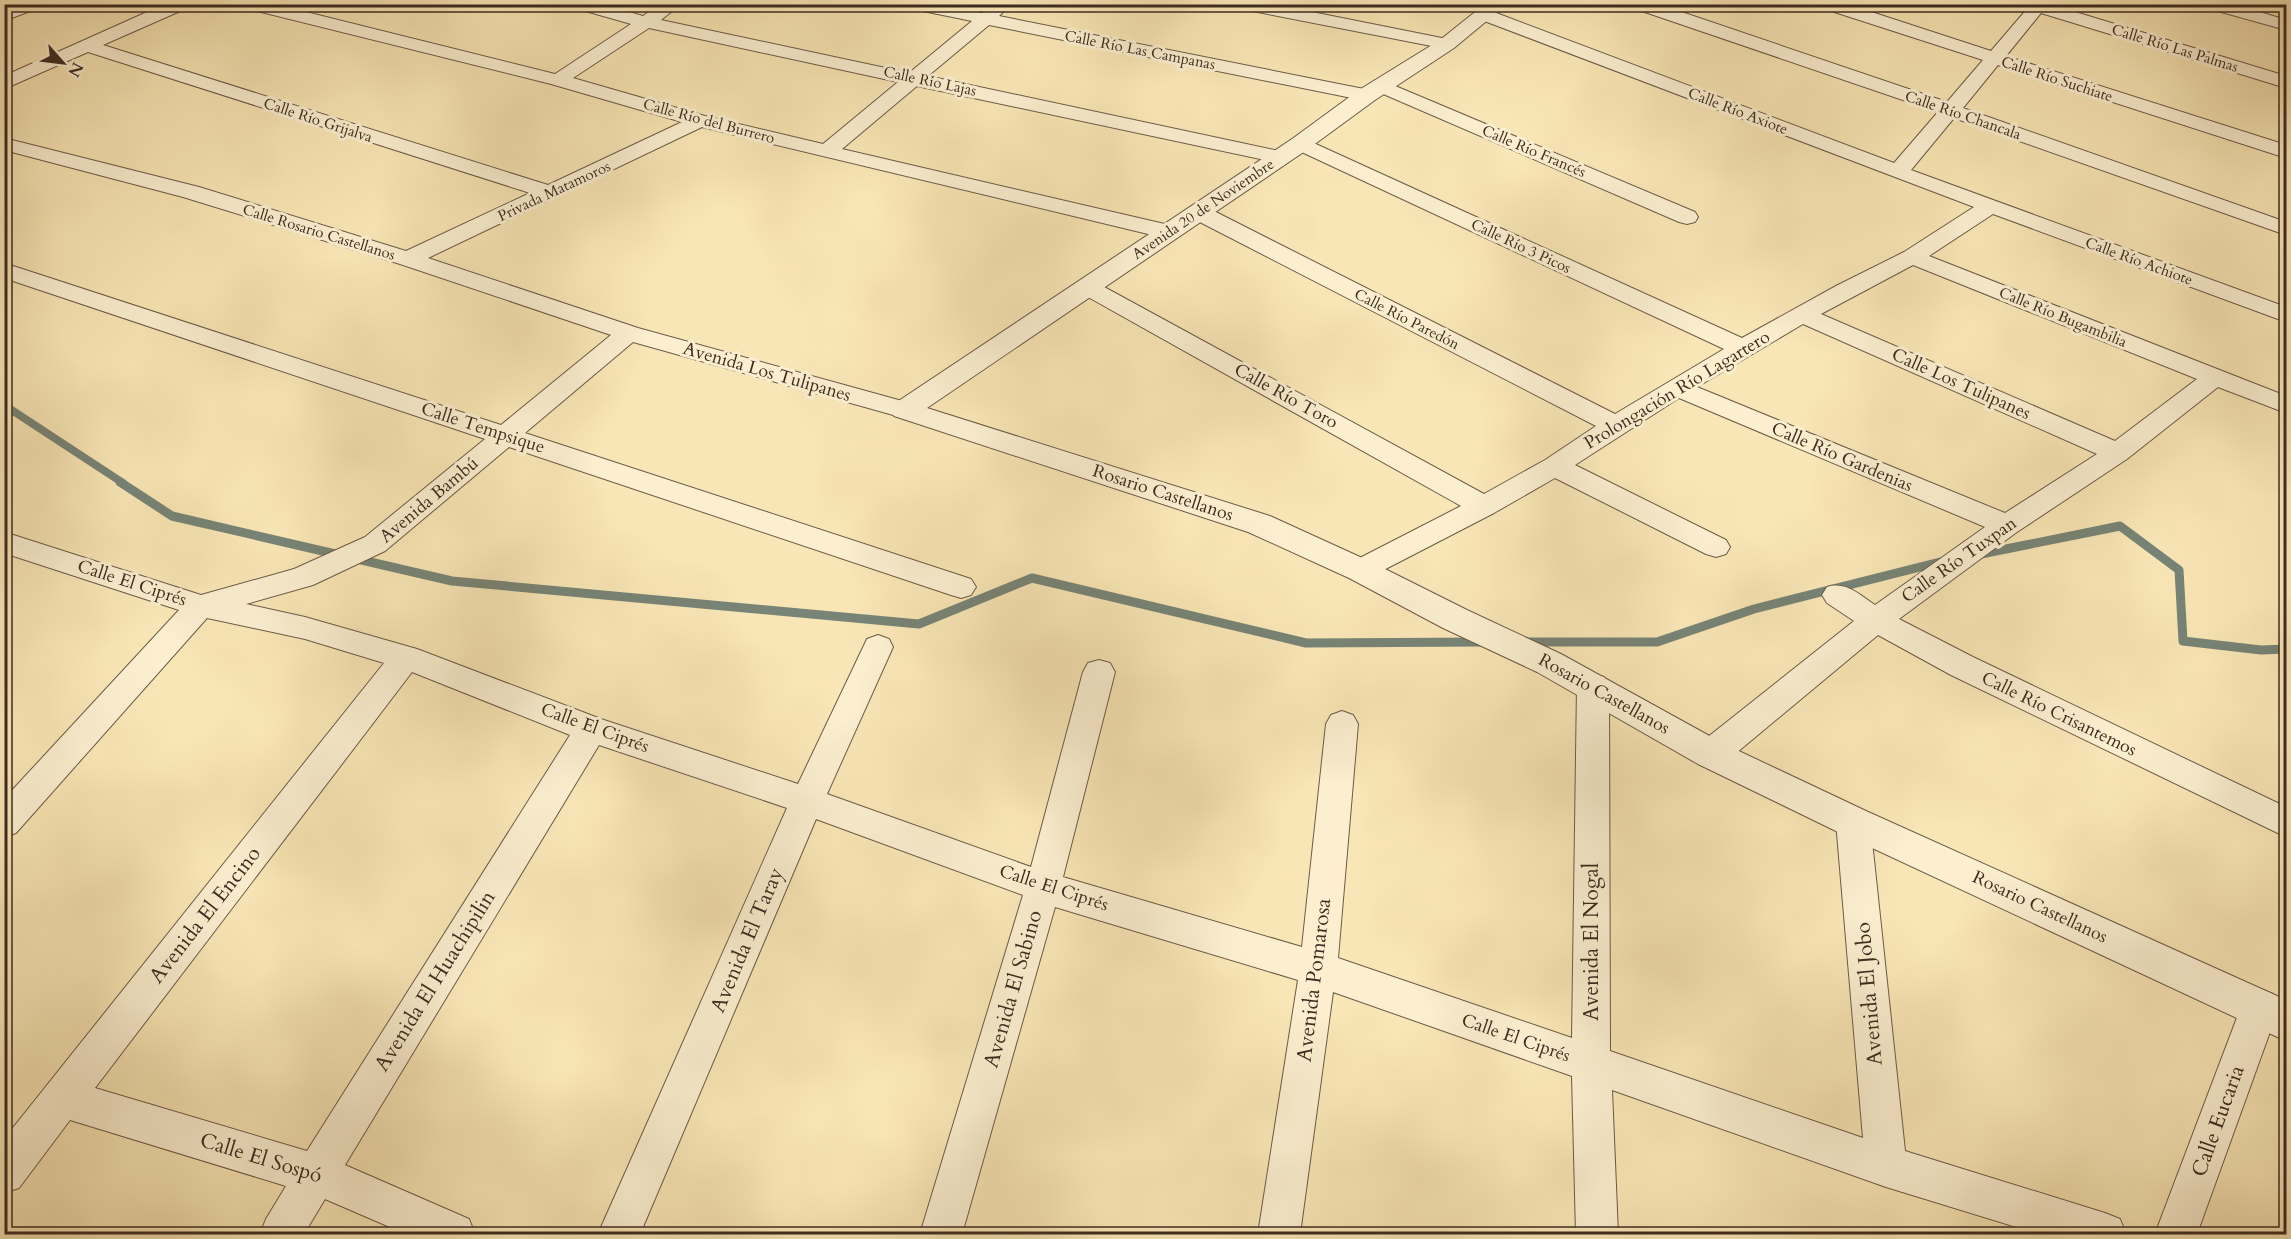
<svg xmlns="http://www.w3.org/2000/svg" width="2291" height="1239" viewBox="0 0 2291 1239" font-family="Cardo,serif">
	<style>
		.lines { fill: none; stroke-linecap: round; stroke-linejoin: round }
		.stream-far1 { stroke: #778476; stroke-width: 8 }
		.stream { stroke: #778476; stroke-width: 9 }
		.minor-casing { stroke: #6c5a46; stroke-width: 2 }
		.tertiary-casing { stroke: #6c5a46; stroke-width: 2 }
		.minor { fill: #fbefd0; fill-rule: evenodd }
		.tertiary { fill: #fbefd0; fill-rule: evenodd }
		.labels { text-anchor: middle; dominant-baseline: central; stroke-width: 6; stroke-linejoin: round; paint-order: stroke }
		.far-street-label { font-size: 15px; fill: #3d2b20; stroke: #fbefd0 }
		.street-label { font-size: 18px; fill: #3d2b20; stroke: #fbefd0 }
		.near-street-label { font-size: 21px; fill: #3d2b20; stroke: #fbefd0 }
	</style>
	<rect width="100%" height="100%" fill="#f9e6b6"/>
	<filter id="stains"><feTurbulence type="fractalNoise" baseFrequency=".00333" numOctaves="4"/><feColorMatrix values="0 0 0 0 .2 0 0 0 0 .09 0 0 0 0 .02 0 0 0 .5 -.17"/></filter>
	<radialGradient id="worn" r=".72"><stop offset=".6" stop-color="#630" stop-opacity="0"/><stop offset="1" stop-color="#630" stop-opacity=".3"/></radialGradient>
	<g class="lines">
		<!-- stream-far1 -->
		<polyline class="stream-far1" points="4,405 123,483"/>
		<!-- stream -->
		<g class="stream">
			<polyline points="120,482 172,516 452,581 919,624 1032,578 1306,643 1484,642"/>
			<polyline points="1981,554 2120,526 2179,570 2183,641 2261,650 2286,649"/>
			<polyline points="1525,642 1657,642 1754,609 1944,561"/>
		</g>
		<defs>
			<g id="minor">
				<polygon points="16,4 40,4 38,8 4,21 4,9"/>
				<path d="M 165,4 L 189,4 L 187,8 L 103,45 L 548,185 L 682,122 L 551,84 L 245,8 L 243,4 L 274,4 L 555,74 L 631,24 L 575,8 L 573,4 L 602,4 L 643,16 L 660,4 L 681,4 L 661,20 L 909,73 L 972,21 L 913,9 L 905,4 L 942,4 L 982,13 L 991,5 L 1000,4 L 1006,9 L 999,16 L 1374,91 L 1377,95 L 1374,99 L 1367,101 L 989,25 L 928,76 L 1279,151 L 1286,153 L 1289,157 L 1286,161 L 1279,163 L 917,86 L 842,149 L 1169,225 L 1177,227 L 1180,232 L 1177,237 L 1169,239 L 702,127 L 428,258 L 638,328 L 913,404 L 917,410 L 913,416 L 904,418 L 633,342 L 525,433 L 971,579 L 976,587 L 971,595 L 961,598 L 951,595 L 509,447 L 385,551 L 313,585 L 246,604 L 305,617 L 417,649 L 601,719 L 798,784 L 867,639 L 878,635 L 889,639 L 893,647 L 827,794 L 1031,867 L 1083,672 L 1088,663 L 1099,660 L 1110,663 L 1115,672 L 1063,877 L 1302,947 L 1326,724 L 1331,715 L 1342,711 L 1353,715 L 1358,724 L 1338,958 L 1572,1038 L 1577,686 L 1582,677 L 1593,674 L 1604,677 L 1609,686 L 1610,1051 L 1863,1138 L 1836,822 L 1841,812 L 1853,807 L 1865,812 L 1870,822 L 1905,1151 L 2105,1213 L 2120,1219 L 2126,1234 L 2039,1234 L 1886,1187 L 1612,1090 L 1618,1234 L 1576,1234 L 1572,1076 L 1333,992 L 1300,1234 L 1258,1234 L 1298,980 L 1055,907 L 962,1234 L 920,1234 L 1023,895 L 816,819 L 640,1234 L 598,1234 L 787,808 L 599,745 L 345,1165 L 469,1219 L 475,1234 L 406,1234 L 325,1199 L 304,1234 L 260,1234 L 266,1219 L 286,1186 L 70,1120 L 19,1188 L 4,1193 L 4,1139 L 384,663 L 305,639 L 207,618 L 16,833 L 4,837 L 4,799 L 179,610 L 4,553 L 4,532 L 201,595 L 294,569 L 365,537 L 485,439 L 4,278 L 4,263 L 501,425 L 611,335 L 400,264 L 183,197 L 4,150 L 4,138 L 199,187 L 406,251 L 530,193 L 88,52 L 4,89 L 4,76 ZM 649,28 L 898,82 L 823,144 L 705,116 L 573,78 ZM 412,672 L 570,735 L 307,1151 L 95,1088 Z"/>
				<polygon points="1234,4 1272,4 1447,39 1453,40 1456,44 1453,48 1447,49 1242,9"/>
				<path d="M 1631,4 L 1658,4 L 1947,102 L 1983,60 L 1822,8 L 1820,4 L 1847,4 L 1991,51 L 2027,9 L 2021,4 L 2049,4 L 2286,76 L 2286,88 L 2041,13 L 2006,56 L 2286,145 L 2286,158 L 1998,65 L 1963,108 L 2286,222 L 2286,235 L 1954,118 L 1911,170 L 2286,307 L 2286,322 L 1993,214 L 1929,256 L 2286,396 L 2286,413 L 2218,387 L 2127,459 L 2017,532 L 1899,619 L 1973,657 L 2286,807 L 2286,837 L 1951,675 L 1878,635 L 1723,764 L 1711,767 L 1699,764 L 1695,754 L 1699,744 L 1854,621 L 1827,603 L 1822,595 L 1827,587 C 1846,581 1860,595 1875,605 L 1985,527 L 1679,398 L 1575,465 L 1726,540 L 1730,547 L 1726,554 L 1716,557 L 1706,554 L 1555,478 L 1494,513 L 1370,577 L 1360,581 L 1350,577 L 1346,570 L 1350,563 L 1461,506 L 1079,292 L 1075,287 L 1079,282 L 1087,280 L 1095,282 L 1484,494 L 1545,460 L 1596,426 L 1190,217 L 1187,212 L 1190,207 L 1198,205 L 1206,207 L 1615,414 L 1724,349 L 1293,148 L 1290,144 L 1293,140 L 1307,140 L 1742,338 L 1836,286 L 1904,252 L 1974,207 L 1479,19 L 1476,15 L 1479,11 L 1491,11 L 1894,163 L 1938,112 L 1633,8 ZM 1913,265 L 2197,379 L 2115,441 L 1821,314 ZM 1803,324 L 2097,454 L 2005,513 L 1697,387 Z"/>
				<polygon points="2205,4 2234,4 2286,20 2286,30 2207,8"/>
				<polygon points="1381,80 1695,212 1698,217 1695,222 1687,224 1679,222 1374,90 1371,86 1374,82"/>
				<polygon points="2260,989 2273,994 2279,1007 2197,1234 2155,1234 2241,1007 2247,994"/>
			</g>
			<polygon id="tertiary" points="1485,4 1507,4 1454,48 1375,100 1308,149 927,408 1270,516 1371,562 1467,610 1561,654 1724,744 1866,811 2286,1000 2286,1041 1840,833 1698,764 1537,672 1443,628 1349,578 1248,532 894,416 890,410 894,404 1292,139 1359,90 1440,40"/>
		</defs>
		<!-- minor casing -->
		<use href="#minor" class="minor-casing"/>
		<!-- tertiary casing -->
		<use href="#tertiary" class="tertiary-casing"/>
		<!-- minor -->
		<use href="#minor" class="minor"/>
		<!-- tertiary -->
		<use href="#tertiary" class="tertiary"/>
	</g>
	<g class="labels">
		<!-- far-street labels -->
		<g class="far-street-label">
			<text transform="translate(2175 48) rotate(17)">Calle Río Las Palmas</text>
			<text transform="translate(1140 50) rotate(11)">Calle Río Las Campanas</text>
			<text transform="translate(2057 79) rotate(18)">Calle Río Suchiate</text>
			<text transform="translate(930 81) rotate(12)">Calle Río Lajas</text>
			<text transform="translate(1738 111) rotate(21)">Calle Río Axiote</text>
			<text transform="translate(1963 115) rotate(19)">Calle Río Chancala</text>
			<text transform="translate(318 120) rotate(18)">Calle Río Grijalva</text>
			<text transform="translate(709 121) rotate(15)">Calle Río del Burrero</text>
			<text transform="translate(1534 151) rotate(23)">Calle Río Francés</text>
			<text transform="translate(554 191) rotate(-25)">Privada Matamoros</text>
			<text transform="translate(1203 209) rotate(-34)">Avenida 20 de Noviembre</text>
			<text transform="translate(319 232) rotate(17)">Calle Rosario Castellanos</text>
			<text transform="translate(1521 246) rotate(25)">Calle Río 3 Picos</text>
			<text transform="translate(2139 261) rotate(20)">Calle Río Achiote</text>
			<text transform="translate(2063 317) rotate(22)">Calle Río Bugambilia</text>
			<text transform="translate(1407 319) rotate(27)">Calle Río Paredón</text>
		</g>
		<!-- street labels -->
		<g class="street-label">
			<text transform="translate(767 372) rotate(16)">Avenida Los Tulipanes</text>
			<text transform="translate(1961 384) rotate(24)">Calle Los Tulipanes</text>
			<text transform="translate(1677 390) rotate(-31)">Prolongación Río Lagartero</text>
			<text transform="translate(1286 396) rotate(29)">Calle Río Toro</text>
			<text transform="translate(483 428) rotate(18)">Calle Tempsique</text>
			<text transform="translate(1842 457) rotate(23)">Calle Río Gardenias</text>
			<text transform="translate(1163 493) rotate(18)">Rosario Castellanos</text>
			<text transform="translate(429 500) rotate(-40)">Avenida Bambú</text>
			<text transform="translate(1959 560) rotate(-35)">Calle Río Tuxpan</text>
			<text transform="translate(132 583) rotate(18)">Calle El Ciprés</text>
			<text transform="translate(1604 694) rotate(29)">Rosario Castellanos</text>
			<text transform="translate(2059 714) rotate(26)">Calle Río Crisantemos</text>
			<text transform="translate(595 728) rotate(20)">Calle El Ciprés</text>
			<text transform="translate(1054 888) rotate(18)">Calle El Ciprés</text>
			<text transform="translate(2040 907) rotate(25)">Rosario Castellanos</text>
			<text transform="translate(1516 1038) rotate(19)">Calle El Ciprés</text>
		</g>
		<!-- near-street labels -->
		<g class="near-street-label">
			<text transform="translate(205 915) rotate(-52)">Avenida El Encino</text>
			<text transform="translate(747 940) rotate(-67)">Avenida El Taray</text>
			<text transform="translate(1591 942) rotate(-90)">Avenida El Nogal</text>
			<text transform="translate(1314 980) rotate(-83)">Avenida Pomarosa</text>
			<text transform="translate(435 981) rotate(-58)">Avenida El Huachipilin</text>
			<text transform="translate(1013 989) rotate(-74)">Avenida El Sabino</text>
			<text transform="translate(1869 994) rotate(-95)">Avenida El Jobo</text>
			<text transform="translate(2218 1121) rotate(-70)">Calle Eucaria</text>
			<text transform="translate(261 1158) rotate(17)">Calle El Sospó</text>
		</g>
	</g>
	<!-- margin -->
	<rect width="2291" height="1239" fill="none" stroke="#f9e6b6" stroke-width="24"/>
	<rect x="6" y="6" width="2279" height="1227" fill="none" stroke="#3d2b20" stroke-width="3"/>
	<rect x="12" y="12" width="2267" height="1215" fill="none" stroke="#3d2b20" stroke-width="1.5"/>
	<!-- north arrow -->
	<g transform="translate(63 63) rotate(118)" stroke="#fbefd0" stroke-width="4.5" paint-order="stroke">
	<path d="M0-4.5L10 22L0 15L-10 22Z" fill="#3d2b20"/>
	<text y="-9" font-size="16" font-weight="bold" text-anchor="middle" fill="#3d2b20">N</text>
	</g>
	<rect width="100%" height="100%" filter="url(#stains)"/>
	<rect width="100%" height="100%" fill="url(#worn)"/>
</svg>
